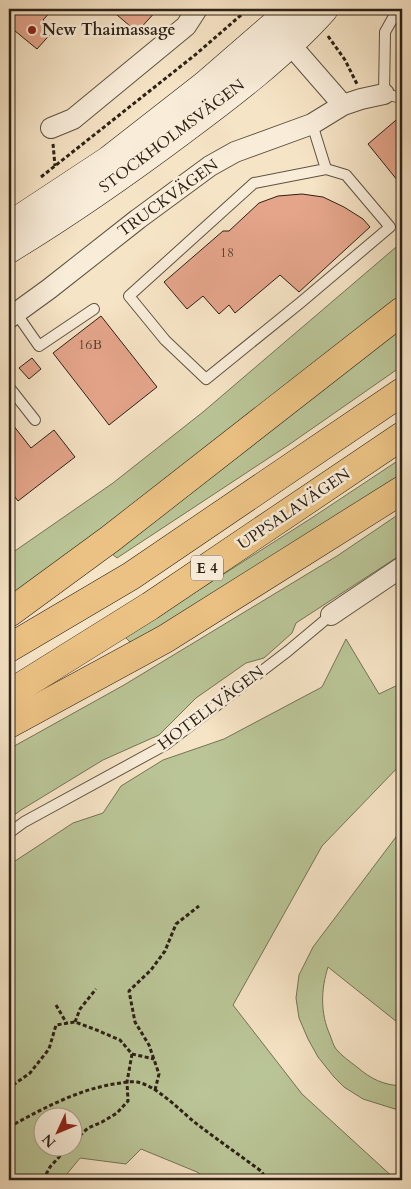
<svg xmlns="http://www.w3.org/2000/svg" width="411" height="1189" viewBox="0 0 411 1189" font-family="Cardo,serif">
	<style>
		.green { fill: #bac597; stroke: #737356; fill-rule: evenodd }
		.building { fill: #e5a58b; stroke: #2c2116 }
		.lines { fill: none; stroke-linecap: round; stroke-linejoin: round }
		.lane-casing { stroke: #5e5242; stroke-width: 12 }
		.street-casing { stroke: #5e5242; stroke-width: 22 }
		.secondary-casing { stroke: #2c2116; stroke-width: 29 }
		.highway-casing { stroke: #2c2116; stroke-width: 29 }
		.path { stroke: #2c2116; stroke-width: 3; stroke-dasharray: 4 2.5; stroke-linecap: butt }
		.lane { stroke: #f9edda; stroke-width: 10 }
		.street { stroke: #f9edda; stroke-width: 20 }
		.secondary { stroke: #f9edda; stroke-width: 28 }
		.highway { stroke: #ebc283; stroke-width: 28 }
		.poi-dot { fill: #8f2418; stroke: #f9edda; stroke-width: 2 }
		.labels { text-anchor: middle; dominant-baseline: central; stroke-width: 5; stroke-linejoin: round; paint-order: stroke }
		.number-label { font-size: 14px; fill: #5a4233 }
		.shield { fill: #f9edda; stroke: #6a5e51; stroke-width: 1 }
		.shield-label { font-size: 15px; font-weight: bold; fill: #2c2116 }
		.poi-label { font-size: 16px; font-weight: bold; fill: #2c2116; stroke: #f9edda; text-anchor: start }
		.street-label { font-size: 16px; fill: #2c2116; stroke: #f9edda }
	</style>
	<rect width="100%" height="100%" fill="#f6e4c6"/>
	<filter id="stains"><feTurbulence type="fractalNoise" baseFrequency=".004" numOctaves="4"/><feColorMatrix values="0 0 0 0 .2 0 0 0 0 .09 0 0 0 0 .02 0 0 0 .5 -.17"/></filter>
	<radialGradient id="worn" r=".72"><stop offset=".6" stop-color="#630" stop-opacity="0"/><stop offset="1" stop-color="#630" stop-opacity=".3"/></radialGradient>
	<!-- green -->
	<g class="green">
		<polygon points="402,242 402,294 174,476 9,596 9,555 113,483 203,412"/>
		<polygon points="402,328 402,366 287,446 117,558 112,554"/>
		<polygon points="402,458 402,479 132,644 125,637 310,519"/>
		<polygon points="402,512 402,554 296,623 292,633 264,658 246,663 196,698 159,735 103,760 21,810 9,819 9,749 124,685 337,556"/>
		<path d="M 346,639 L 379,694 L 402,683 L 402,763 L 322,846 L 233,1005 L 302,1094 L 396,1180 L 208,1180 L 197,1172 L 141,1149 L 126,1164 L 80,1158 L 62,1180 L 9,1180 L 9,1007 L 12,1004 L 9,997 L 9,865 L 73,823 L 103,813 L 121,786 L 163,760 L 224,739 L 322,687 ZM 42,1116 L 72,1116 L 72,1146 L 42,1146 Z"/>
		<path d="M 402,829 L 402,1026 L 328,967 C 321,989 320,1013 330,1035 C 332,1040 333,1045 336,1049 C 342,1056 349,1061 357,1067 C 371,1079 383,1085 402,1086 L 402,1109 L 395,1109 L 363,1099 L 344,1087 L 334,1077 L 318,1057 L 308,1039 L 299,1018 L 296,998 L 299,975 L 313,947 Z"/>
	</g>
	<!-- building -->
	<g class="building">
		<polygon points="9,9 53,9 43,20 54,30 37,49 9,26"/>
		<polygon points="110,9 158,9 137,32"/>
		<polygon points="402,115 402,186 368,144"/>
		<polygon points="302,194 323,197 344,207 363,219 370,227 299,292 280,275 235,313 229,305 219,314 203,296 187,309 164,282 223,231 229,231 259,203 278,196"/>
		<polygon points="101,316 157,387 109,425 53,353"/>
		<polygon points="32,358 41,369 29,379 19,368"/>
		<polygon points="9,420 31,448 54,430 75,457 18,501 9,489"/>
	</g>
	<g class="lines">
		<defs>
			<g id="lane">
				<polyline points="398,9 385,32 384,94 402,98"/>
				<polyline points="312,124 326,169 254,183 129,296 165,340 206,379 300,303 390,227 346,175 326,169"/>
				<polyline points="16,313 39,346 94,309"/>
				<polyline points="9,387 35,420"/>
				<polyline points="9,833 24,822 165,745 288,651 331,615"/>
			</g>
			<g id="street">
				<polyline points="282,35 343,105"/>
				<polyline points="51,128 73,119 186,26 197,9"/>
				<polyline points="9,318 49,289 138,219 210,166 235,152 312,124 343,105 361,99 384,94"/>
				<polyline points="331,615 402,567"/>
			</g>
			<g id="secondary">
				<polyline points="9,226 109,160 205,85 273,26 290,9"/>
				<path d="M 9,249 C 68,213 124,174 179,133 C 229,96 283,55 324,9"/>
			</g>
			<g id="highway">
				<polyline points="9,613 110,539 402,311"/>
				<polyline points="9,648 131,576 402,392"/>
				<polyline points="9,694 150,606 402,436"/>
				<polyline points="9,724 165,639 402,490"/>
			</g>
		</defs>
		<!-- lane casing -->
		<use href="#lane" class="lane-casing"/>
		<!-- street casing -->
		<use href="#street" class="street-casing"/>
		<!-- secondary casing -->
		<use href="#secondary" class="secondary-casing"/>
		<!-- highway casing -->
		<use href="#highway" class="highway-casing"/>
		<!-- path -->
		<g class="path">
			<polyline points="328,36 345,60 357,84"/>
			<polyline points="53,144 55,166"/>
			<polyline points="41,177 195,55 248,9"/>
			<polyline points="56,1005 67,1024"/>
			<polyline points="75,1022 80,1009 96,989"/>
			<polyline points="9,1048 12,1056 13,1085 9,1092"/>
			<polyline points="132,1054 154,1059"/>
			<polyline points="13,1085 30,1073 49,1049 56,1025 75,1022 94,1029 120,1040 132,1054 127,1082 128,1101 117,1113 102,1122 88,1128 72,1143"/>
			<polyline points="155,1090 159,1074 149,1045 135,1022 129,991 151,970 165,951 176,924 199,906"/>
			<path d="M 9,1127 C 42,1109 77,1090 114,1084 C 122,1083 130,1081 137,1082 C 155,1085 179,1109 193,1121 C 215,1138 238,1154 261,1171 L 267,1180"/>
			<polyline points="43,1180 50,1167 69,1146"/>
		</g>
		<!-- lane -->
		<use href="#lane" class="lane"/>
		<!-- street -->
		<use href="#street" class="street"/>
		<!-- secondary -->
		<use href="#secondary" class="secondary"/>
		<!-- highway -->
		<use href="#highway" class="highway"/>
	</g>
	<!-- markers -->
	<circle class="poi-dot" cx="32" cy="30" r="5"/>
	<g class="labels">
		<!-- number labels -->
		<g class="number-label">
			<text x="227" y="252">18</text>
			<text x="90" y="344">16B</text>
		</g>
		<!-- shield labels -->
		<rect class="shield" x="191" y="555.5" width="32" height="25" rx="4"/>
		<g class="shield-label">
			<text x="207" y="568">E 4</text>
		</g>
		<!-- poi labels -->
		<g class="poi-label">
			<text x="42" y="30">New Thaimassage</text>
		</g>
		<!-- street labels -->
		<g class="street-label">
			<text transform="translate(172 136) rotate(-37)">STOCKHOLMSVÄGEN</text>
			<text transform="translate(168 198) rotate(-36)">TRUCKVÄGEN</text>
			<text transform="translate(294 509) rotate(-34)">UPPSALAVÄGEN</text>
			<text transform="translate(211 708) rotate(-37)">HOTELLVÄGEN</text>
		</g>
	</g>
	<!-- margin -->
	<rect width="411" height="1189" fill="none" stroke="#f6e4c6" stroke-width="30"/>
	<rect x="10" y="10" width="391" height="1169" fill="none" stroke="#2c2116" stroke-width="2.5"/>
	<rect x="15" y="15" width="381" height="1159" fill="none" stroke="#2c2116"/>
	<!-- north arrow -->
	<g transform="translate(58 1132) rotate(226)"><circle r="24" fill="#f9edda" stroke="#a79b8c"/>
	<path d="M0-4L9 19L0 12L-9 19Z" fill="#8f2418"/>
	<text y="-8" font-size="14" font-weight="bold" text-anchor="middle" fill="#2c2116">N</text>
	</g>
	<rect width="100%" height="100%" filter="url(#stains)"/>
	<rect width="100%" height="100%" fill="url(#worn)"/>
</svg>
